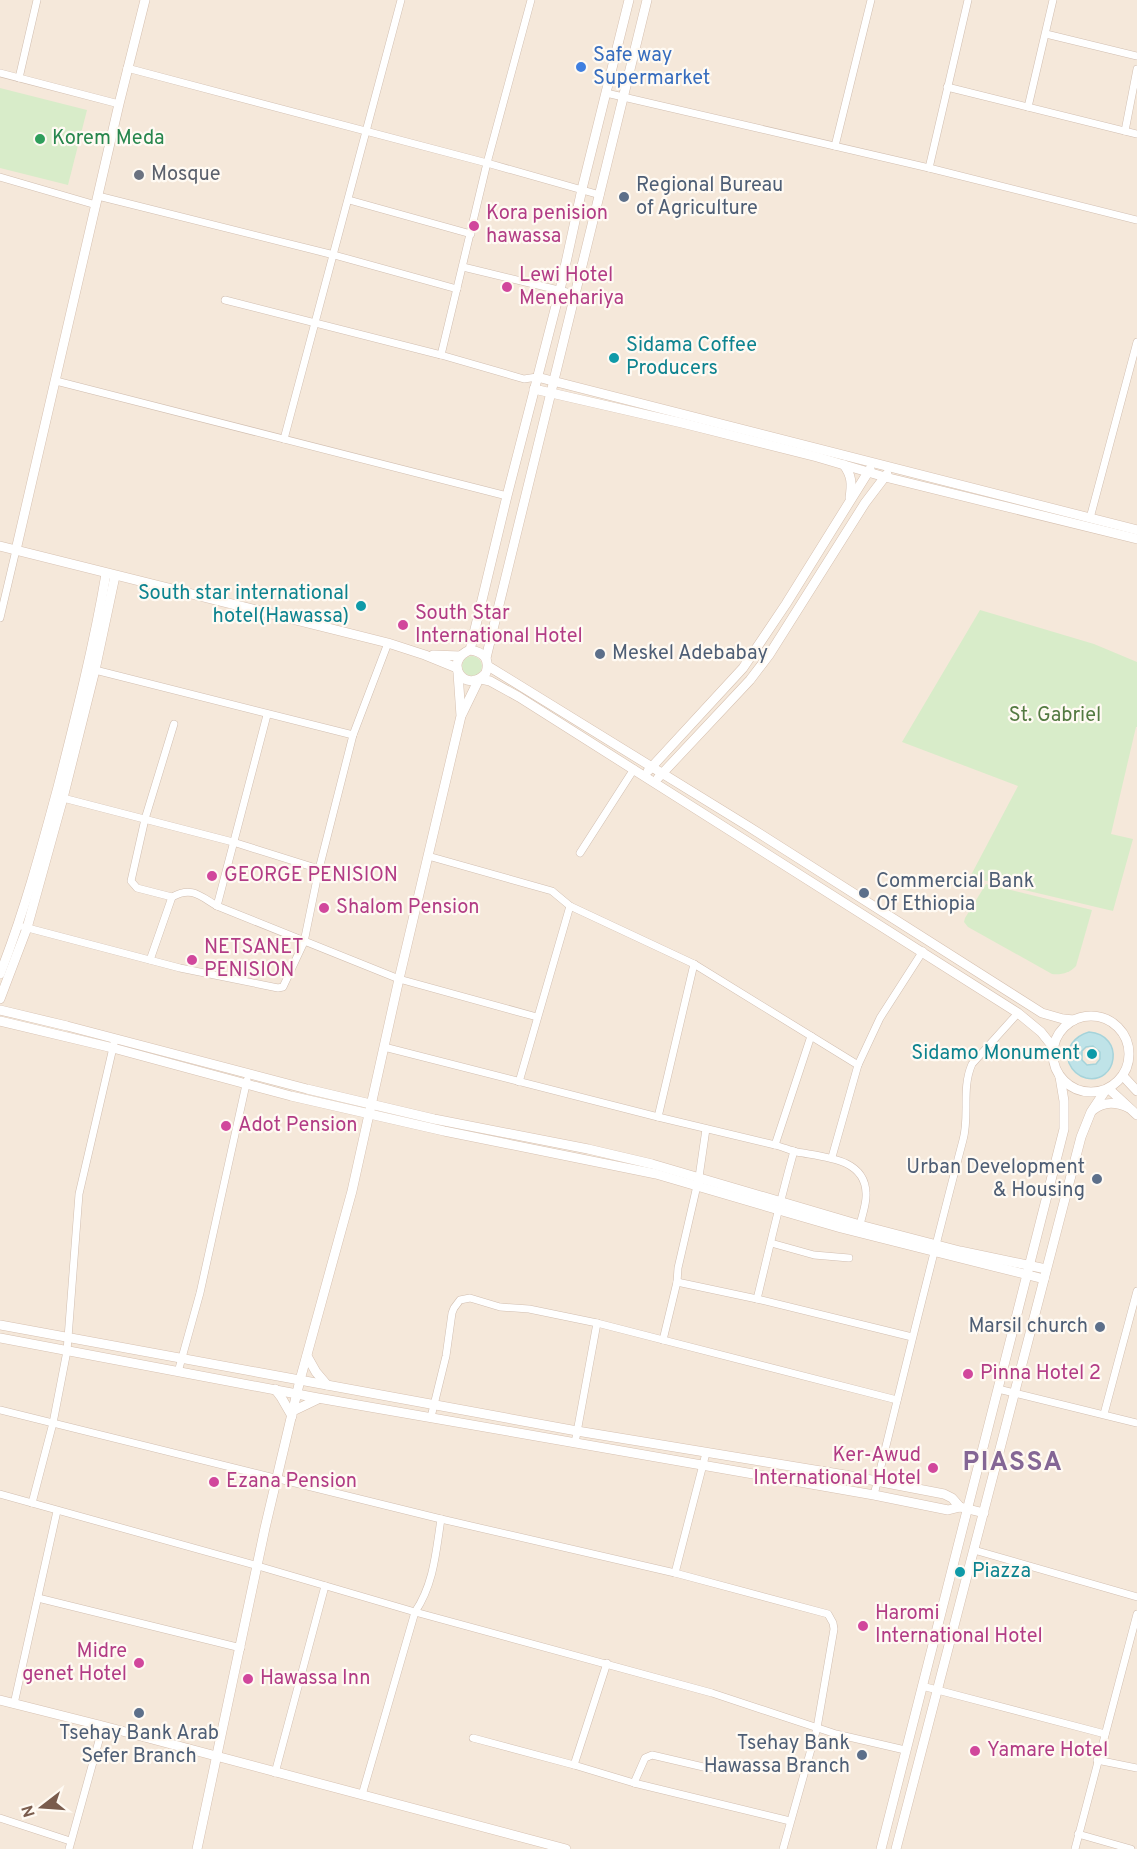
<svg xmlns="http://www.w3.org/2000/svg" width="1137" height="1849" viewBox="0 0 1137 1849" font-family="Overpass,sans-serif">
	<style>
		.residential { fill: #f5e8da }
		.green { fill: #d8ecc9 }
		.water { fill: #bfe3e8; stroke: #a5d3da; stroke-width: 1.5; fill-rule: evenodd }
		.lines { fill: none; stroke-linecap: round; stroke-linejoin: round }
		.street-casing { stroke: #d1beb0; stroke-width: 8 }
		.secondary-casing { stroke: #d6c0b0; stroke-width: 10 }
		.street { stroke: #fff; stroke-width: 7 }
		.secondary { stroke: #fff; stroke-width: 9 }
		.shop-dot { fill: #3f7fe0; stroke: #fffaf3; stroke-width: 2 }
		.leisure-dot { fill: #2e9e5b; stroke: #fffaf3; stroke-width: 2 }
		.worship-dot { fill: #6b7280; stroke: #fffaf3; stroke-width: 2 }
		.service-dot { fill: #5c6f8a; stroke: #fffaf3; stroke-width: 2 }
		.hotel-dot { fill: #d1479c; stroke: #fffaf3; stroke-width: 2 }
		.culture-dot { fill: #0f9aa8; stroke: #fffaf3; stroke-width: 2 }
		.labels { text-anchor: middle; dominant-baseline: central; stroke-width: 4.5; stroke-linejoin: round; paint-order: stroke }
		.shop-label { font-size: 20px; fill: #366cbe; stroke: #fffaf3; text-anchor: start }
		.leisure-label { font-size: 20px; fill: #27864d; stroke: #fffaf3; text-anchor: start }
		.worship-label { font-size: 20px; fill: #5b616d; stroke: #fffaf3; text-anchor: start }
		.service-label { font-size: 20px; fill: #4e5e75; stroke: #fffaf3; text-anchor: start }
		.hotel-label { font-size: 20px; fill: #b23c85; stroke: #fffaf3; text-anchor: start }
		.culture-label { font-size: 20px; fill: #0d838f; stroke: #fffaf3; text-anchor: start }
		.park-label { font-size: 20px; fill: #537a41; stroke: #fffaf3 }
		.district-label { font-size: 26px; font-weight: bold; letter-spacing: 1.5px; fill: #846695; stroke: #fffaf3 }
	</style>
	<rect width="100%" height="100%" fill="#fdf6ec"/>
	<!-- residential -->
	<rect class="residential" x="0" y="0" width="1137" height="1849"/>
	<!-- green -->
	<g class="green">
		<polygon points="0,88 87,110 68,185 0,168"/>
		<polygon points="980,610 1094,644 1137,662 1137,727 1136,727 1111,834 1133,839 1113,911 970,877 1018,786 902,742"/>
		<circle cx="472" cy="666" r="10"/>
		<path d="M 986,884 L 1092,910 L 1076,966 C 1070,973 1061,975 1052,974 L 968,927 L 964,922 L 965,918 Z"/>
	</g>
	<!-- water -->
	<path class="water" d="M 1089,1032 C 1126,1035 1117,1085 1086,1078 C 1078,1076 1072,1070 1069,1063 C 1064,1048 1075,1036 1089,1032 ZM 1093,1046 L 1100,1052 L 1100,1059 L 1096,1064 L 1087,1065 L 1082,1060 L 1082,1051 L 1086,1047 Z"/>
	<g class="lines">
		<defs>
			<g id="street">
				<polyline points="531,0 487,163 441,355 524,379 537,377"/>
				<polyline points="1046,34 1137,56"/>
				<polyline points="127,68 487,163 600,195"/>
				<polyline points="0,73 119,104"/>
				<polyline points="19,78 37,0"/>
				<polyline points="947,87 1137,134"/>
				<polyline points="606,93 929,168 1137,220"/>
				<polyline points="1028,107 1053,0"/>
				<polyline points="1125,131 1137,69"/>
				<polyline points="835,146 871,0"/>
				<polyline points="929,168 968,0"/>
				<polyline points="0,177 96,205"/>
				<polyline points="98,196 334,255 457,289"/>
				<polyline points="349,200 471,234"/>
				<polyline points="463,267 575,294"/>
				<polyline points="225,300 441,355"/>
				<polyline points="56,381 507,496"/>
				<polyline points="284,439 401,0"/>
				<polyline points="1090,518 1137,342"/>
				<polyline points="0,618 16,550"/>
				<polyline points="95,670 353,735"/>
				<polyline points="63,798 233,842 319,869"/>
				<polyline points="580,853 634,769"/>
				<polyline points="428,856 552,891 570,906 694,964 858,1065"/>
				<polyline points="172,897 137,888 131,881 145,819 174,724"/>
				<polyline points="217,906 267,715"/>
				<polyline points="24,927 180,968 278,988 283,987 304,942 319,869 353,735 388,643"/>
				<path d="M 150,960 L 172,897 C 192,886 200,896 217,906 L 399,979 L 537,1017"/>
				<path d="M 384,1047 L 658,1117 L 775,1145 C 782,1147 790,1150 797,1152 C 823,1157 865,1158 866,1193 C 867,1203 862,1215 860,1225"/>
				<polyline points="519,1082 570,906"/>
				<polyline points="658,1117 694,964"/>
				<polyline points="775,1145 811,1036"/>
				<polyline points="832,1157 858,1065 880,1018 923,951"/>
				<polyline points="771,1243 814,1255 849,1258"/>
				<polyline points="677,1282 757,1299 912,1337"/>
				<path d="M 757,1299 C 769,1250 780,1200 794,1151"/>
				<polyline points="663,1340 677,1282 678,1268 699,1177 706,1129"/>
				<polyline points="178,1372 200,1293 247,1080"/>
				<polyline points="998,1389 1137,1423"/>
				<polyline points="0,1410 441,1519 675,1573 828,1614 833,1623 834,1629 817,1728 783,1849"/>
				<polyline points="1104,1414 1137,1291"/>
				<polyline points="431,1417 446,1356 452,1313 454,1308 460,1300 470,1298 500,1307 529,1309 597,1323 897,1400"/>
				<polyline points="575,1443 597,1323"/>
				<polyline points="0,1494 258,1566 415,1612 712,1693 836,1734 905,1750"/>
				<path d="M 874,1495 C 903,1376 932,1258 963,1140 C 970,1115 961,1089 972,1064 L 1018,1013"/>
				<polyline points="32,1503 53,1423 67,1351 79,1194 115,1039"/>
				<polyline points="974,1550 1137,1597"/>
				<polyline points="675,1573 706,1453"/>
				<polyline points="38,1598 241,1648"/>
				<polyline points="922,1686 1105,1734"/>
				<polyline points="14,1704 57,1511"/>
				<polyline points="473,1738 574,1765 634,1783 790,1821"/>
				<polyline points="1097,1760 1137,1768"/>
				<polyline points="574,1765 607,1663"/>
				<polyline points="275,1773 325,1586"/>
				<polyline points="634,1783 645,1758 652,1755 712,1769"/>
				<path d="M 362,1795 L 415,1612 C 434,1584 436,1551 441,1519"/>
				<polyline points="0,1818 70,1841"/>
				<polyline points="1078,1834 1131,1849"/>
				<polyline points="69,1849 103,1726"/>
				<polyline points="1075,1849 1137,1614"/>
			</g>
			<g id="secondary">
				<polyline points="537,377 1137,530"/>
				<polyline points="534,389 682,423 817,457 885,477 1137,539"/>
				<path d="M 844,465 C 852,476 852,484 850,498"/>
				<polyline points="0,546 388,643 425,655 457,668"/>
				<polyline points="16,550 119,104 145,0"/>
				<path d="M 470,650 C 484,652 490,659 486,673 C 465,696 442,661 470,650 L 507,496 L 560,290 L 582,189 L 629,0"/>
				<polyline points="433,655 460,656"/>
				<polyline points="486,658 647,0"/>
				<polyline points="488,666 746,825 1042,1013 1063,1019 1074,1020"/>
				<polyline points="481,679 490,681 519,697 1018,1013 1041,1032 1053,1047"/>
				<polyline points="462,714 479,679"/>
				<polyline points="648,771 743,668 786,604 870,469"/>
				<polyline points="658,778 750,680 769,655 865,503 887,474"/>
				<path d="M 0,974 C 24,913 41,850 58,787 C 76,716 94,645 106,574"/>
				<polyline points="0,999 27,928 63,798 95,670 115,576"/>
				<polyline points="0,1010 67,1026 307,1089 434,1119 588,1149 652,1164 860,1225 960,1251 1046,1269"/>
				<circle cx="1091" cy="1054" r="38"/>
				<polyline points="0,1021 113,1048 291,1096 444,1131 656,1174 841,1228 1044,1279"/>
				<polyline points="1123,1076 1137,1091"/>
				<polyline points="1109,1089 1137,1115"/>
				<path d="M 1093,1110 C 1105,1101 1116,1102 1129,1108"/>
				<polyline points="0,1325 577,1431 845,1475 944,1494 952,1498 960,1507"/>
				<polyline points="0,1338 318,1398 874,1495 948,1510 960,1507 984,1513"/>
				<polyline points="307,1356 316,1372 327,1385"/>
				<polyline points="275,1389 281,1397 292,1416"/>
				<polyline points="293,1411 318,1399"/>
				<polyline points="0,1700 103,1726 566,1849"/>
				<polyline points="197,1849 265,1528 300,1380 352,1191 399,979 461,716 458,673"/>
				<polyline points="881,1849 1064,1129 1064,1101 1060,1077"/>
				<polyline points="896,1849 1081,1137 1091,1112 1105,1091"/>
			</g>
		</defs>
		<!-- street casing -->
		<use href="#street" class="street-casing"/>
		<!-- secondary casing -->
		<use href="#secondary" class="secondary-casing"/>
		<!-- street -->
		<use href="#street" class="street"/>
		<!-- secondary -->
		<use href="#secondary" class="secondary"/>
	</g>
	<!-- markers -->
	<circle class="shop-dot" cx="581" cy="67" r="6"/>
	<circle class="leisure-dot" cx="40" cy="139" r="6"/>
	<circle class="worship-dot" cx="139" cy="175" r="6"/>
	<g class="service-dot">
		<circle cx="624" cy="197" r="6"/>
		<circle cx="600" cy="654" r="6"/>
		<circle cx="864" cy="893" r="6"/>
		<circle cx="1097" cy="1179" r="6"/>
		<circle cx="1100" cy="1327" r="6"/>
		<circle cx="139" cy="1713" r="6"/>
		<circle cx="862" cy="1755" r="6"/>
	</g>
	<g class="hotel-dot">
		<circle cx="474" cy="226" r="6"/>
		<circle cx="507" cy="287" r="6"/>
		<circle cx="403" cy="625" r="6"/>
		<circle cx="212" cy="876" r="6"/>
		<circle cx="324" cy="908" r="6"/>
		<circle cx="192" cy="960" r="6"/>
		<circle cx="226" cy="1126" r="6"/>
		<circle cx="968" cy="1374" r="6"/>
		<circle cx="933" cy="1468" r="6"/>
		<circle cx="214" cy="1482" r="6"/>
		<circle cx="863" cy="1626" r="6"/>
		<circle cx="139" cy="1663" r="6"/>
		<circle cx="248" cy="1679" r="6"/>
		<circle cx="975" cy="1751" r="6"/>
	</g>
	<g class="culture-dot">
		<circle cx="614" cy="358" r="6"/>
		<circle cx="361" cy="606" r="6"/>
		<circle cx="1092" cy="1054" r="6"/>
		<circle cx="960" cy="1572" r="6"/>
	</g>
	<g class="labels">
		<!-- shop labels -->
		<g class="shop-label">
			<text x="593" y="56">Safe way<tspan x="593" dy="23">Supermarket</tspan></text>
		</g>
		<!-- leisure labels -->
		<g class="leisure-label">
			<text x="52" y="139">Korem Meda</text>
		</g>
		<!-- worship labels -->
		<g class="worship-label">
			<text x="151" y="175">Mosque</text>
		</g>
		<!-- service labels -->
		<g class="service-label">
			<text x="636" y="186">Regional Bureau<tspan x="636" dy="23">of Agriculture</tspan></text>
			<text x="612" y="654">Meskel Adebabay</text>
			<text x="876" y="882">Commercial Bank<tspan x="876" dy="23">Of Ethiopia</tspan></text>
			<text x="1085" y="1168" text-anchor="end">Urban Development<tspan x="1085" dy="23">&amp; Housing</tspan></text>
			<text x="1088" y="1327" text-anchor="end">Marsil church</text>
			<text x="139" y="1734" text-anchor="middle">Tsehay Bank Arab<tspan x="139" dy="23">Sefer Branch</tspan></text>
			<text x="850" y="1744" text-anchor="end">Tsehay Bank<tspan x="850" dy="23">Hawassa Branch</tspan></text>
		</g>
		<!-- hotel labels -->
		<g class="hotel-label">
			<text x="486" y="214">Kora penision<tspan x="486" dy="23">hawassa</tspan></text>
			<text x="519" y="276">Lewi Hotel<tspan x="519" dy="23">Menehariya</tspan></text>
			<text x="415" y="614">South Star<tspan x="415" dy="23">International Hotel</tspan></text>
			<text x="224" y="876">GEORGE PENISION</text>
			<text x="336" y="908">Shalom Pension</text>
			<text x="204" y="948">NETSANET<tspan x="204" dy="23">PENISION</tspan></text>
			<text x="238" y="1126">Adot Pension</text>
			<text x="980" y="1374">Pinna Hotel 2</text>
			<text x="921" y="1456" text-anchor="end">Ker-Awud<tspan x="921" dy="23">International Hotel</tspan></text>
			<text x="226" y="1482">Ezana Pension</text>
			<text x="875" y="1614">Haromi<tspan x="875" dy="23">International Hotel</tspan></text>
			<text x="127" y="1652" text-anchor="end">Midre<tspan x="127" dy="23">genet Hotel</tspan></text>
			<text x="260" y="1679">Hawassa Inn</text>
			<text x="987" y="1751">Yamare Hotel</text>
		</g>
		<!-- culture labels -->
		<g class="culture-label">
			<text x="626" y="346">Sidama Coffee<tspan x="626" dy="23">Producers</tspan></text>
			<text x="349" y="594" text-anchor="end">South star international<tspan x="349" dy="23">hotel(Hawassa)</tspan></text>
			<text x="1080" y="1054" text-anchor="end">Sidamo Monument</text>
			<text x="972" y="1572">Piazza</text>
		</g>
		<!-- park labels -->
		<g class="park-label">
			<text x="1055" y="716">St. Gabriel</text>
		</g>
		<!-- district labels -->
		<g class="district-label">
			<text x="1013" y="1463">PIASSA</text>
		</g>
	</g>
	<!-- north arrow -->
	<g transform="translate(42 1807) rotate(253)" stroke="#fffaf3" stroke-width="4.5" paint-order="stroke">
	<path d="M0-4.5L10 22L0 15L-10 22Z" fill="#7a5c4d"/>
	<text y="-9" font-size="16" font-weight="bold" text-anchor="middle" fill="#7a5c4d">N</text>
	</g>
</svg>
